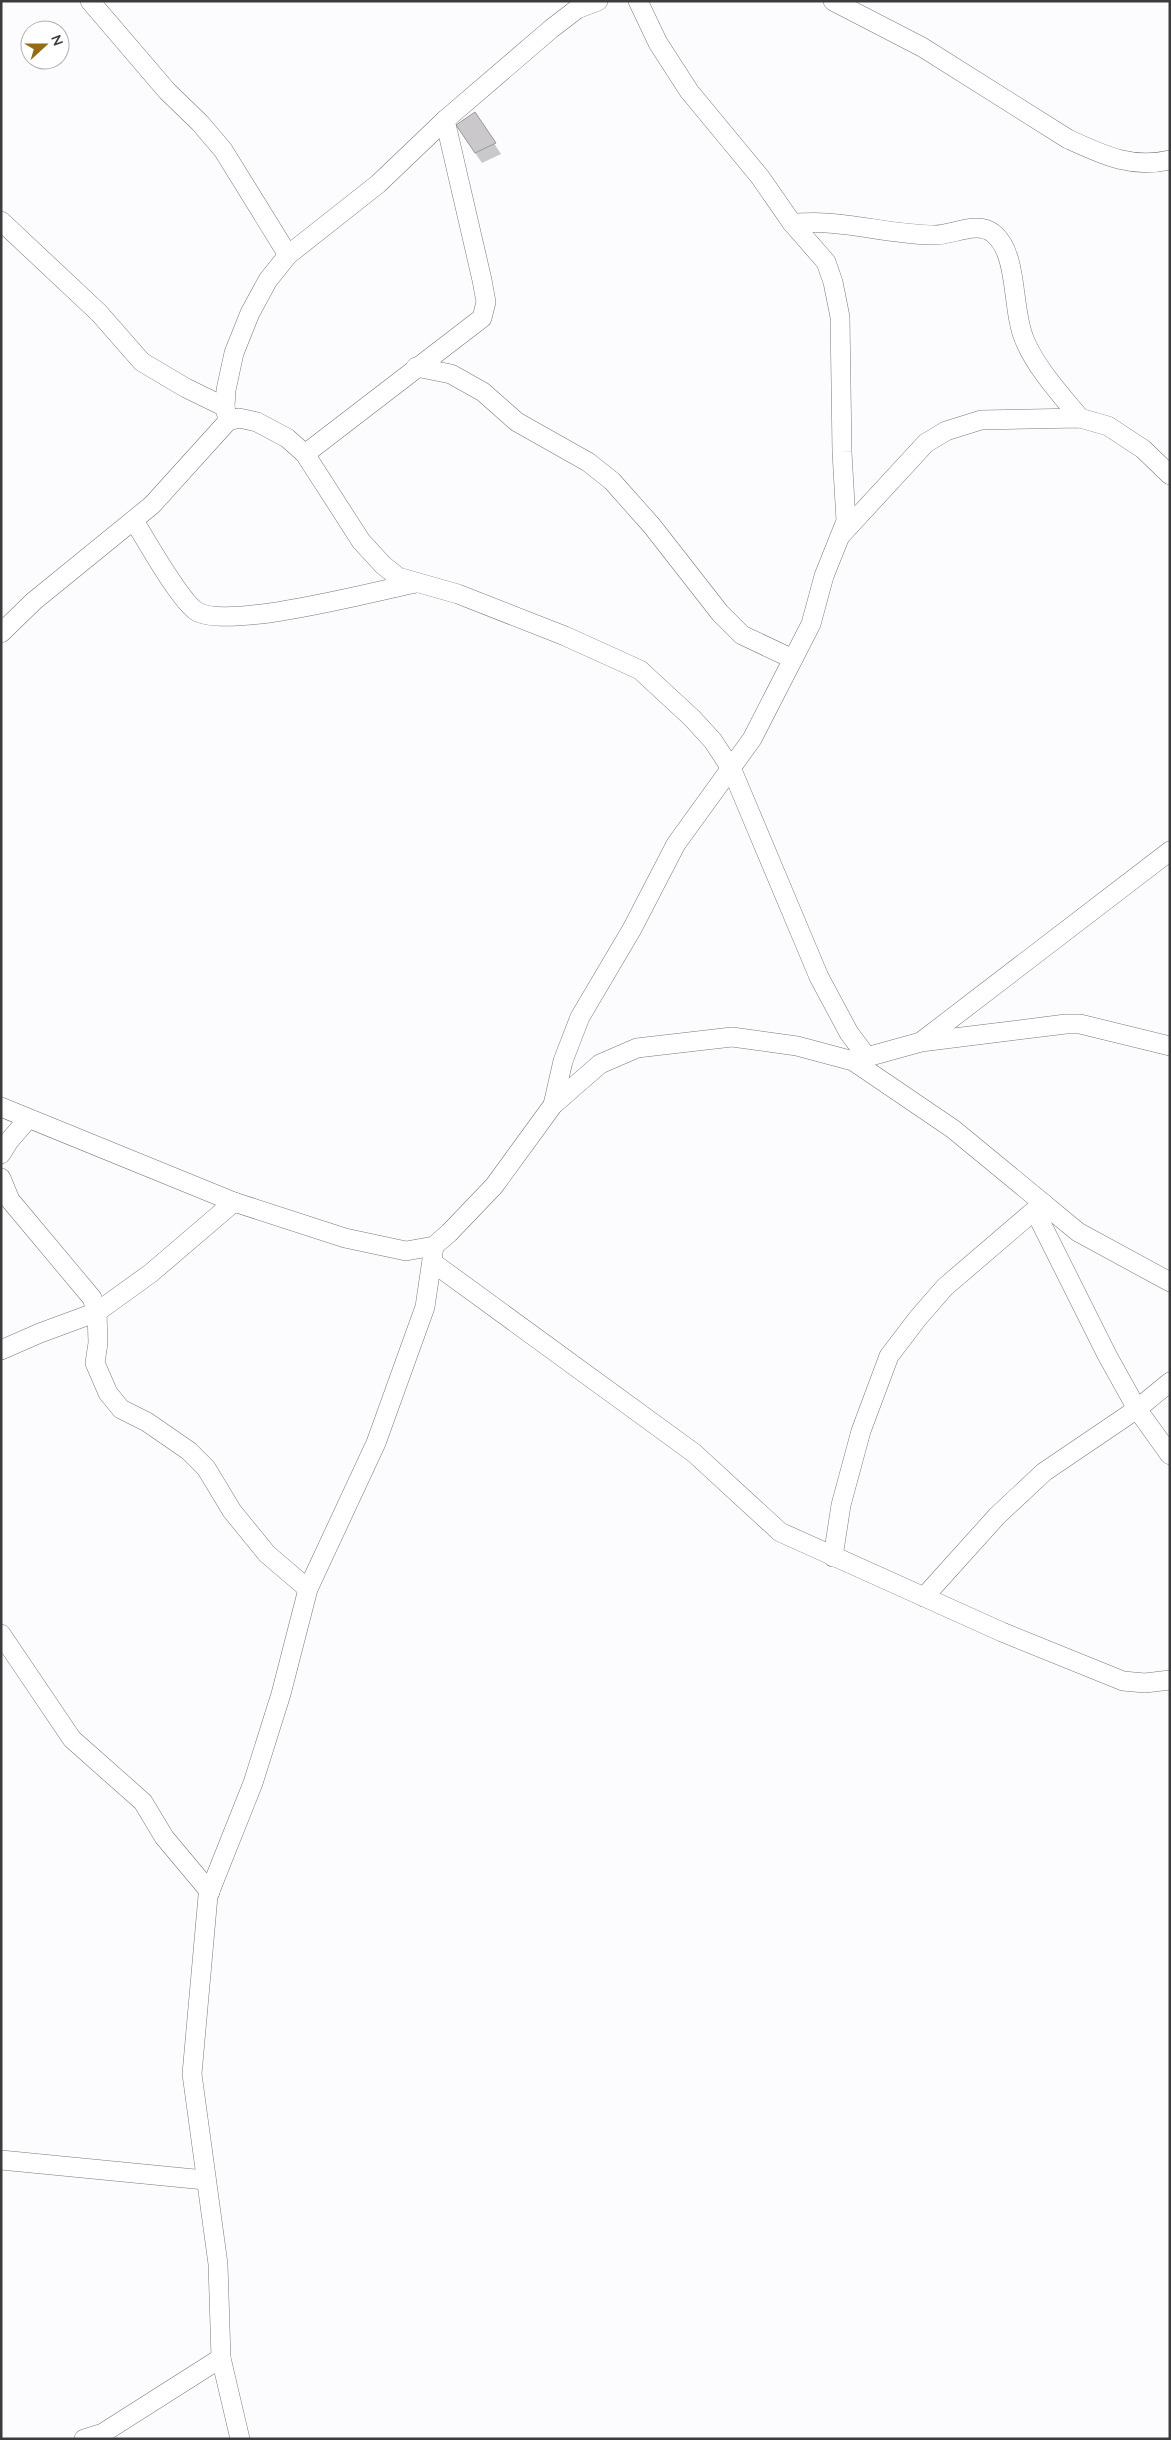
<svg xmlns="http://www.w3.org/2000/svg" width="1171" height="2440" viewBox="0 0 1171 2440" font-family="Quicksand,sans-serif">
	<style>
		.shadow { fill: #0003 }
		.building { fill: #cac8cb; stroke: #98979a }
		.lines { fill: none; stroke-linecap: round; stroke-linejoin: round }
		.street-casing { stroke: #7a797b; stroke-width: 20 }
		.street { stroke: #fff; stroke-width: 19 }
	</style>
	<rect width="100%" height="100%" fill="#fcfbfe"/>
	<!-- shadow -->
	<polygon class="shadow" points="475,114 501,154 482,163 457,126"/>
	<!-- building -->
	<polygon class="building" points="475,112 496,143 475,153 456,125"/>
	<g class="lines">
		<defs>
			<g id="street">
				<polyline points="90,1 167,91 200,123 223,150 288,255"/>
				<path d="M 833,1 L 922,47 L 1068,139 C 1103,155 1131,169 1170,160"/>
				<polyline points="1,221 99,313 142,362 186,388 225,407"/>
				<path d="M 792,223 C 803,223 815,222 826,223 C 862,225 898,235 935,235 C 953,235 978,220 994,234 C 1019,255 1011,310 1025,341 C 1037,369 1061,395 1080,418"/>
				<polyline points="416,367 451,374 483,392 517,422 588,462 612,481 652,526 720,613 742,635 793,659"/>
				<polyline points="228,421 225,407 226,390 234,353 250,313 268,280 288,255 378,184 445,120 551,29 577,9 598,1"/>
				<polyline points="305,454 482,318 486,302 482,280 445,120"/>
				<path d="M 134,521 C 147,541 178,598 196,611 C 226,631 376,591 416,583"/>
				<polyline points="842,534 926,443 946,431 981,420 1080,418 1108,426 1143,449 1170,475"/>
				<polyline points="1,633 34,601 152,505 228,421 239,418 257,422 287,438 305,454 361,541 383,565 398,577 458,594 565,636 640,670 692,718 713,741 732,770 819,977 849,1033 867,1057"/>
				<polyline points="922,1041 1170,851"/>
				<polyline points="856,1060 921,1042 1066,1024 1080,1024 1170,1046"/>
				<polyline points="553,1105 563,1061 580,1017 632,929 676,844 752,739 811,624 824,576 846,521 842,452 840,317 833,282 826,262 792,223 760,177 689,91 658,43 638,1"/>
				<polyline points="1,1107 234,1202 345,1238 406,1251 434,1246 449,1233 494,1186 553,1105 600,1064 637,1048 732,1037 797,1046 853,1061 953,1129 1078,1232 1170,1282"/>
				<polyline points="1,1154 9,1141 28,1119"/>
				<polyline points="1,1178 10,1200 92,1298 97,1312 98,1343 95,1363 108,1393 121,1409 147,1422 189,1451 206,1468 232,1511 267,1554 308,1589"/>
				<polyline points="1035,1211 1107,1355 1137,1409 1170,1455"/>
				<polyline points="432,1262 694,1453 780,1532 1002,1632 1123,1681 1145,1683 1170,1680"/>
				<polyline points="1,1350 40,1333 97,1312 151,1273 234,1202"/>
				<polyline points="833,1557 841,1505 861,1431 889,1356 918,1318 945,1287 1043,1203"/>
				<polyline points="924,1597 997,1516 1044,1472 1137,1409 1170,1382"/>
				<polyline points="1,1634 72,1739 143,1802 164,1837 210,1892"/>
				<polyline points="1,2160 205,2180"/>
				<polyline points="84,2439 103,2433 221,2358"/>
				<polyline points="240,2439 221,2358 218,2264 192,2074 208,1896 253,1783 281,1694 308,1589 376,1443 425,1307 434,1246"/>
			</g>
		</defs>
		<!-- street casing -->
		<use href="#street" class="street-casing"/>
		<!-- street -->
		<use href="#street" class="street"/>
	</g>
	<!-- border -->
	<rect width="1171" height="2440" fill="none" stroke="#3c3b3d" stroke-width="5"/>
	<!-- north arrow -->
	<g transform="translate(45 45) rotate(69)"><circle r="24" fill="#ffffff" stroke="#b1b1b1"/>
	<path d="M0-4L9 19L0 12L-9 19Z" fill="#956a16"/>
	<text y="-8" font-size="14" font-weight="bold" text-anchor="middle" fill="#3c3b3d">N</text>
	</g>
</svg>
